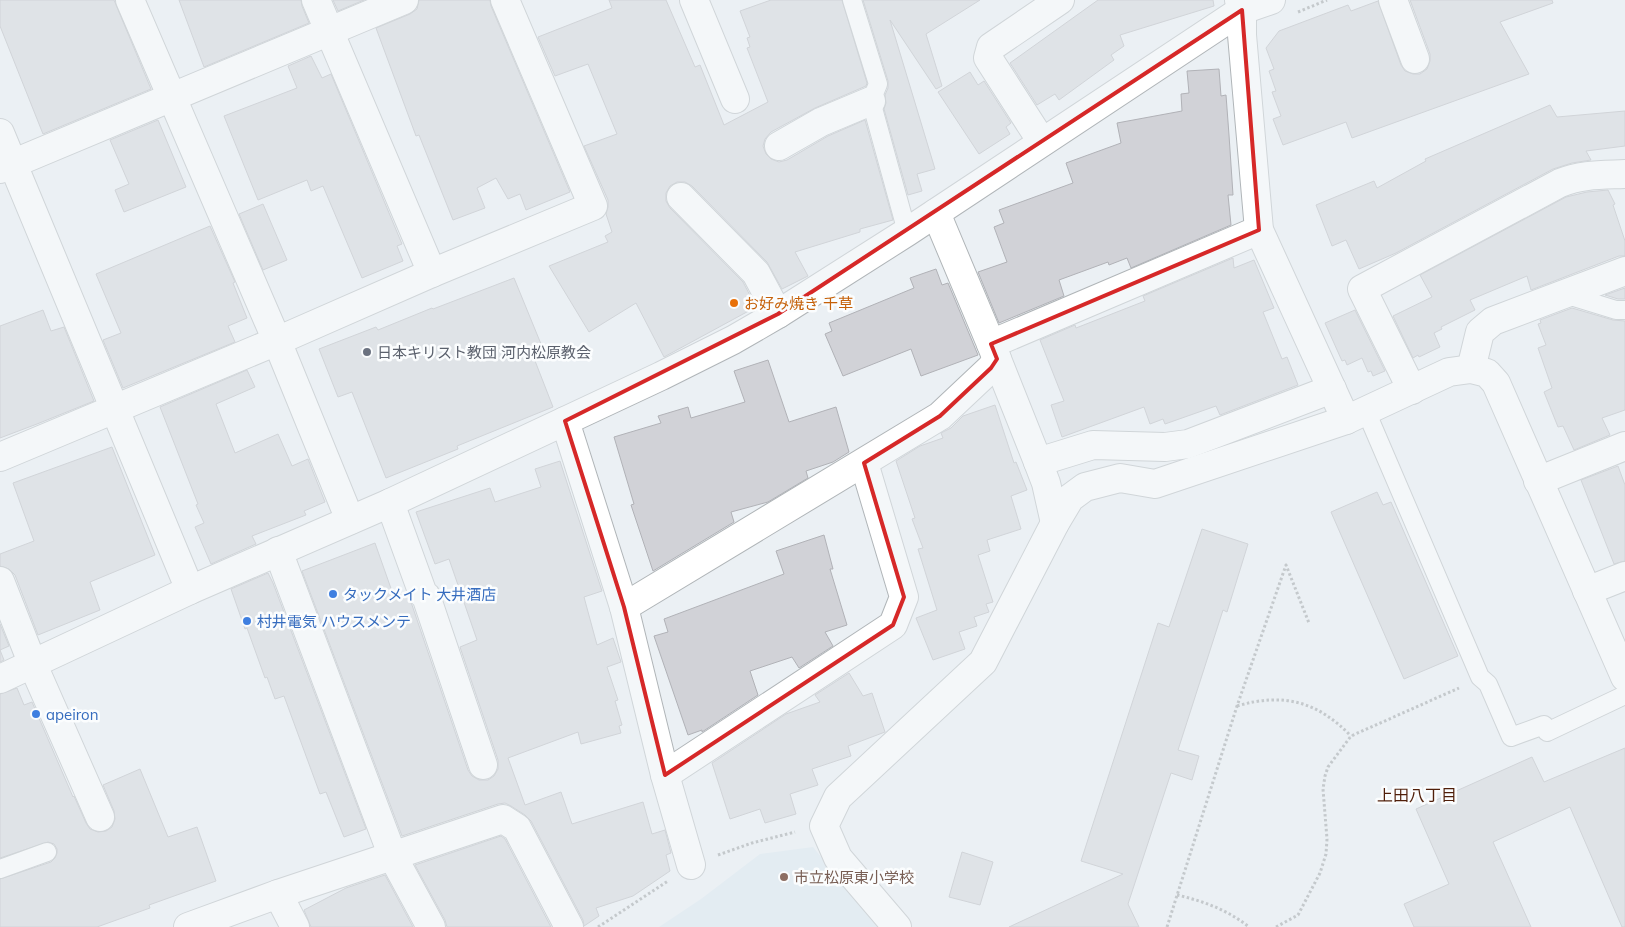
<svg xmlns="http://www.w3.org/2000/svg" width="1625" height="927" viewBox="0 0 1625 927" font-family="Mulish,'Noto Sans JP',sans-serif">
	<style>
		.built { fill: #dae6ef }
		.building { fill: #d1d2d7; stroke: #b1b2b7 }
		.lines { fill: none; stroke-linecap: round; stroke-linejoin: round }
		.lane-casing { stroke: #b0b5b8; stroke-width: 20 }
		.street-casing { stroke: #b0b5b8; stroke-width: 30 }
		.secondary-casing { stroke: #b0b5b8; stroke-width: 30 }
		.path { stroke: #96999c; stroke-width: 3; stroke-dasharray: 2.5 2.5; stroke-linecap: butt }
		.lane { stroke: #fff; stroke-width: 18 }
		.street { stroke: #fff; stroke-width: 28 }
		.secondary { stroke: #fff; stroke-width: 28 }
		.marked { fill: none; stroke: #d62828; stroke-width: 4; stroke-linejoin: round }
		.food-dot { fill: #e8710a; stroke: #fbfdfe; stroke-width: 2 }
		.worship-dot { fill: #6b7280; stroke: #fbfdfe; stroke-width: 2 }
		.shop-dot { fill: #3f7fe0; stroke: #fbfdfe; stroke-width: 2 }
		.education-dot { fill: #8d6e63; stroke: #fbfdfe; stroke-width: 2 }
		.labels { text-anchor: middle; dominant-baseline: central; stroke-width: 5; stroke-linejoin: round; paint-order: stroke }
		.food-label { font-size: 15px; fill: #c56008; stroke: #fbfdfe; text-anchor: start }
		.worship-label { font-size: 15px; fill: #5b616d; stroke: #fbfdfe; text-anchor: start }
		.shop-label { font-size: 15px; fill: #366cbe; stroke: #fbfdfe; text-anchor: start }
		.education-label { font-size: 15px; fill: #785e54; stroke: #fbfdfe; text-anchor: start }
		.neighbourhood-label { font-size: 16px; fill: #501f0a; stroke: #fbfdfe }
	</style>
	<rect width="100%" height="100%" fill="#ebf0f4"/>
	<!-- built -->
	<polygon class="built" points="813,847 878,927 659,927 701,899 760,854"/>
	<!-- building -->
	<g class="building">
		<polygon points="0,0 114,0 151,89 43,134 0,26"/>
		<polygon points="179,0 301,0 302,6 309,23 204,67"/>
		<polygon points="333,0 364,0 338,11"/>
		<polygon points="419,0 490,0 491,6 570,192 526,210 520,194 508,199 496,178 477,188 485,208 453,220 419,135 416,136 376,28 410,14 417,9"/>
		<polygon points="609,0 666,0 695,67 700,65 724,125 768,102 747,48 750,47 747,38 750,37 740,11 771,0 842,0 867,83 866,86 815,108 771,132 765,139 763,146 766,154 771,159 779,162 787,160 828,136 865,120 893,220 860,229 860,232 795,252 808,276 782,289 767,262 692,186 685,182 677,182 670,186 666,193 666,201 670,208 743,282 756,307 664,357 636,303 589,332 549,266 608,242 605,236 612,232 606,214 608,207 608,200 584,146 617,134 588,64 555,76 538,37 612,8"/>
		<polygon points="863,0 980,0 926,34 942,86 936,89 890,20 935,169 917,174 922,191 908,195 884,109 886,103 885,95 888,88 888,81"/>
		<polygon points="1098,0 1213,0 1214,6 1120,35 1124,46 1111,55 1114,60 1059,100 1055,94 1037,105 1010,63"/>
		<polygon points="1410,0 1552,0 1553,3 1500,22 1529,74 1352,138 1346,122 1283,145 1273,119 1281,116 1272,92 1276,91 1269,71 1274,69 1266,48 1279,31 1348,5 1351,11 1378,1 1401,65 1405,71 1413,74 1420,74 1427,69 1430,61 1430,54"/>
		<polygon points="311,56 322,78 331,74 402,244 397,246 403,261 362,278 323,186 311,191 307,180 258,200 224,116 297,88 288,66"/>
		<polygon points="1219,69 1221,96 1226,95 1229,135 1233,195 1228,195 1231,225 1131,268 1127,258 1109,265 1108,262 1059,280 1064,296 999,323 978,272 1007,262 994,227 1004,223 999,210 1073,183 1066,163 1121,143 1117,123 1182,111 1181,94 1189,93 1187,71"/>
		<polygon points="970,72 978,85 984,81 1011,123 1006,127 1010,134 979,154 938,92"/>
		<polygon points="1550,105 1557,117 1625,111 1625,146 1586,151 1591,160 1572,163 1553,169 1396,253 1359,269 1346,240 1332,246 1316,205 1374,181 1377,188 1426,161 1425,159"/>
		<polygon points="158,120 186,187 124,212 115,190 129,184 110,140"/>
		<polygon points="1608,190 1615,204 1613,205 1625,241 1625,256 1619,256 1531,290 1527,276 1470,300 1475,310 1441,327 1442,329 1434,333 1440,347 1419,357 1418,355 1413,358 1393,316 1432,297 1420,275 1566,197 1587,192"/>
		<polygon points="263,204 287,260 263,270 239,214"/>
		<polygon points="210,226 235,282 233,283 247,318 228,326 235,342 123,388 103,340 121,333 96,274"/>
		<polygon points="1233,258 1234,268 1254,260 1274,308 1263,312 1282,359 1287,357 1298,385 1220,415 1216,406 1165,424 1163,419 1150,424 1144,407 1062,437 1051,405 1064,401 1040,340 1075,325 1076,328 1145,301 1143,296"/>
		<polygon points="936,269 942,285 948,283 978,355 921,376 911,349 843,376 825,334 832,331 829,323 914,288 910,278"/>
		<polygon points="514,278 541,344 530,348 553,407 457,446 458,449 386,478 352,392 338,397 319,349 376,327 378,330 432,308 433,309"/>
		<polygon points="1625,288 1625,299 1618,299 1605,295"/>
		<polygon points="1572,308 1613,320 1625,321 1625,410 1602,418 1610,435 1574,450 1563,426 1558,427 1544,392 1552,388 1538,348 1546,345 1538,324 1541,323 1540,320"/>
		<polygon points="43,310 51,331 64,327 94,401 37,424 0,438 0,326"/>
		<polygon points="1355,310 1385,371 1373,376 1371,371 1368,372 1362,358 1347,365 1345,360 1342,361 1325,323"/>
		<polygon points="768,360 789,422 836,407 849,452 833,462 806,471 808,478 768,502 731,512 734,522 653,571 631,505 634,504 614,437 661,423 658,416 688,407 691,418 745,402 734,371"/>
		<polygon points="247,370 255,387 216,404 235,453 278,434 292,466 308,459 325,502 304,511 306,515 252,536 256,544 211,564 195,527 204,523 196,505 198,504 160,407"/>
		<polygon points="995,405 1014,463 1016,462 1027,490 1011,496 1021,529 987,540 990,551 978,555 993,602 986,604 989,612 974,617 977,626 959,632 965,649 933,660 916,618 937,610 918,549 923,548 912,519 915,518 896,461 920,446 943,438 941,433 951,428 963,416"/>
		<polygon points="112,447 155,555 90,582 100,610 38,635 15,575 9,569 0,566 0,554 34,541 13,483"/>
		<polygon points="560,461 602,591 584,597 597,645 613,638 621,662 607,667 618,700 615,701 622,725 619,726 621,733 581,744 578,732 508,758 525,805 561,792 572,824 643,802 652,834 665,830 671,853 666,855 670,871 633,896 596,908 599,916 584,926 583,920 531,821 525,815 511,806 505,803 498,804 402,836 302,571 375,543 394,597 406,593 412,605 468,770 472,776 479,780 488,780 494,776 498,769 498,760 460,647 477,640 449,559 435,564 416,512 490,488 495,502 541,487 535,469"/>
		<polygon points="1618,466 1625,485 1625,561 1614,564 1581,480"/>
		<polygon points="1377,492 1383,505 1391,502 1458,656 1404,679 1331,512"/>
		<polygon points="1202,529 1248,544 1227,612 1223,610 1178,750 1199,756 1192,780 1171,773 1128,904 1139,927 1009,927 1123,874 1081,861 1158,623 1169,627"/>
		<polygon points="824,535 833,569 830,569 847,625 825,632 833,646 799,668 792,657 750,671 758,695 702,732 702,730 688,735 654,636 668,632 664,619 784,574 776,551"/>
		<polygon points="268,573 273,583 366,829 344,837 326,792 320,794 284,696 275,699 267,677 265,678 247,628 245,629 231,589"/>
		<polygon points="0,624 9,646 0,650 4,660 0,662"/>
		<polygon points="849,673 863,696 872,693 885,732 848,746 851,756 812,769 818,785 790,794 796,814 765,823 760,809 730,819 712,763 786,714 820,702 815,695"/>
		<polygon points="17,688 24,705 32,702 73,797 74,796 86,823 90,829 98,832 106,831 112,827 115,819 114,811 103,785 140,769 168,837 197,827 216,881 149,905 150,908 97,927 0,927 0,879 51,862 55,858 57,853 57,849 54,844 48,842 0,858 0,694"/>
		<polygon points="1625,748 1625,927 1622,927 1570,807 1493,842 1531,927 1414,927 1404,904 1449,884 1416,809 1532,757 1544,782"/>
		<polygon points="501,836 505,839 551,927 447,927 445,920 415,865"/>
		<polygon points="962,852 993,862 980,905 949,897"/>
		<polygon points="385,875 413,927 311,927 304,910 346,888"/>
	</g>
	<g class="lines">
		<defs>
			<g id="lane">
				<polyline points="852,0 878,84 871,101 907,232"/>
				<polyline points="1564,294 1616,310 1625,310"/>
				<polyline points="1366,411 1480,677 1488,684 1511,737 1544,725 1547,732 1625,695"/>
				<polyline points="0,869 47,852"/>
			</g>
			<g id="street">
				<polyline points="130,0 277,341 350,520"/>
				<polyline points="316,0 432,273"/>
				<polyline points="694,0 735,99"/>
				<polyline points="1239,0 1242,10 1242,35 1259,230 1346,420"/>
				<polyline points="1393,0 1415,59"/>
				<polyline points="0,133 190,590"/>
				<polyline points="1042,142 988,58 991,47 1060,0"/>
				<polyline points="779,146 821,122 871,101"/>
				<polyline points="0,169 404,0"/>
				<polyline points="681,197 756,273 778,314"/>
				<polyline points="936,213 991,344 1038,462 1046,483 1055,523"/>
				<polyline points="991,344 1259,230"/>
				<polyline points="1471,369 1480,332 1493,321 1625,271"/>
				<path d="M 1412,390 L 1362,289 L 1560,183 C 1582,174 1602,175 1625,174"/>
				<polyline points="565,421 624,607 665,775 691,865"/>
				<polyline points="0,457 277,341 432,273 593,206 505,0"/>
				<polyline points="1038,462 1093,445 1165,447 1188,444 1332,389"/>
				<polyline points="1538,481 1625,446"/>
				<polyline points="390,503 423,594 426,596 483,765"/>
				<polyline points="278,551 393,857 431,927"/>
				<polyline points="0,581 33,665 100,817"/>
				<polyline points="1587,591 1625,576"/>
				<polyline points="624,607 940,416 991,368 997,359"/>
				<polyline points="665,775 893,625 904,597 864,463"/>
				<polyline points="278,894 295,927"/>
				<polyline points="188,927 278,894 503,819 517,828 569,927"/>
				<polyline points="897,927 838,858 824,826 838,797 983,662 1055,523 1070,498 1085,487 1120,478 1155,484 1346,420 1449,372 1471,369 1487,373 1496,383 1625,677"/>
			</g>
			<polyline id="secondary" points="0,679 190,590 390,503 661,376 733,340 778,314 907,232 1242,10 1271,0"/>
		</defs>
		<!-- lane casing -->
		<use href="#lane" class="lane-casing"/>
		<!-- street casing -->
		<use href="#street" class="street-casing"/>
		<!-- secondary casing -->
		<use href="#secondary" class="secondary-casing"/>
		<!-- path -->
		<g class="path">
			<polyline points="1298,12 1327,0"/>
			<path d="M 1237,706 C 1284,692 1318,702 1351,736"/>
			<polyline points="718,855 752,843 795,832"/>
			<path d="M 1177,895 C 1203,901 1228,910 1249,927"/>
			<polyline points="598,927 668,881"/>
			<polyline points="1167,927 1237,706 1286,565 1309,623"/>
			<polyline points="1276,927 1298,915 1320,873 1326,854 1327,839 1323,789 1325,776 1328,767 1351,736 1459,688"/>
		</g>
		<!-- lane -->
		<use href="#lane" class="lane"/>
		<!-- street -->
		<use href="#street" class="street"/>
		<!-- secondary -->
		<use href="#secondary" class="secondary"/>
	</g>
	<!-- marked area -->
	<path d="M0 0H1625V927H0ZM 1242,10 L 1259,230 L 991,344 L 997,359 L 991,368 L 940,416 L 864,463 L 904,597 L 893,625 L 665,775 L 624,607 L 565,421 L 778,314 Z" fill="#ebf0f4" fill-opacity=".55" fill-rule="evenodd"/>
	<path class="marked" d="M 1242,10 L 1259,230 L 991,344 L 997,359 L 991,368 L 940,416 L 864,463 L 904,597 L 893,625 L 665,775 L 624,607 L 565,421 L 778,314 Z"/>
	<!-- markers -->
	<circle class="food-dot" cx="734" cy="303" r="5"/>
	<circle class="worship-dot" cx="367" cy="352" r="5"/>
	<g class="shop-dot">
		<circle cx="333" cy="594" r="5"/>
		<circle cx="247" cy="621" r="5"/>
		<circle cx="36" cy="714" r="5"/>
	</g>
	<circle class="education-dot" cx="784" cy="877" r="5"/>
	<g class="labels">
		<!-- food labels -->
		<g class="food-label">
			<text x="744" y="303">お好み焼き 千草</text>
		</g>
		<!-- worship labels -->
		<g class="worship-label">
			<text x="377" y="352">日本キリスト教団 河内松原教会</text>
		</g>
		<!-- shop labels -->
		<g class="shop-label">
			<text x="343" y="594">タックメイト 大井酒店</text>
			<text x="257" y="621">村井電気 ハウスメンテ</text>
			<text x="46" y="714">apeiron</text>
		</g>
		<!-- education labels -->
		<g class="education-label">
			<text x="794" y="877">市立松原東小学校</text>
		</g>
		<!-- neighbourhood labels -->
		<g class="neighbourhood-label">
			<text x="1417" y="795">上田八丁目</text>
		</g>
	</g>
</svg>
